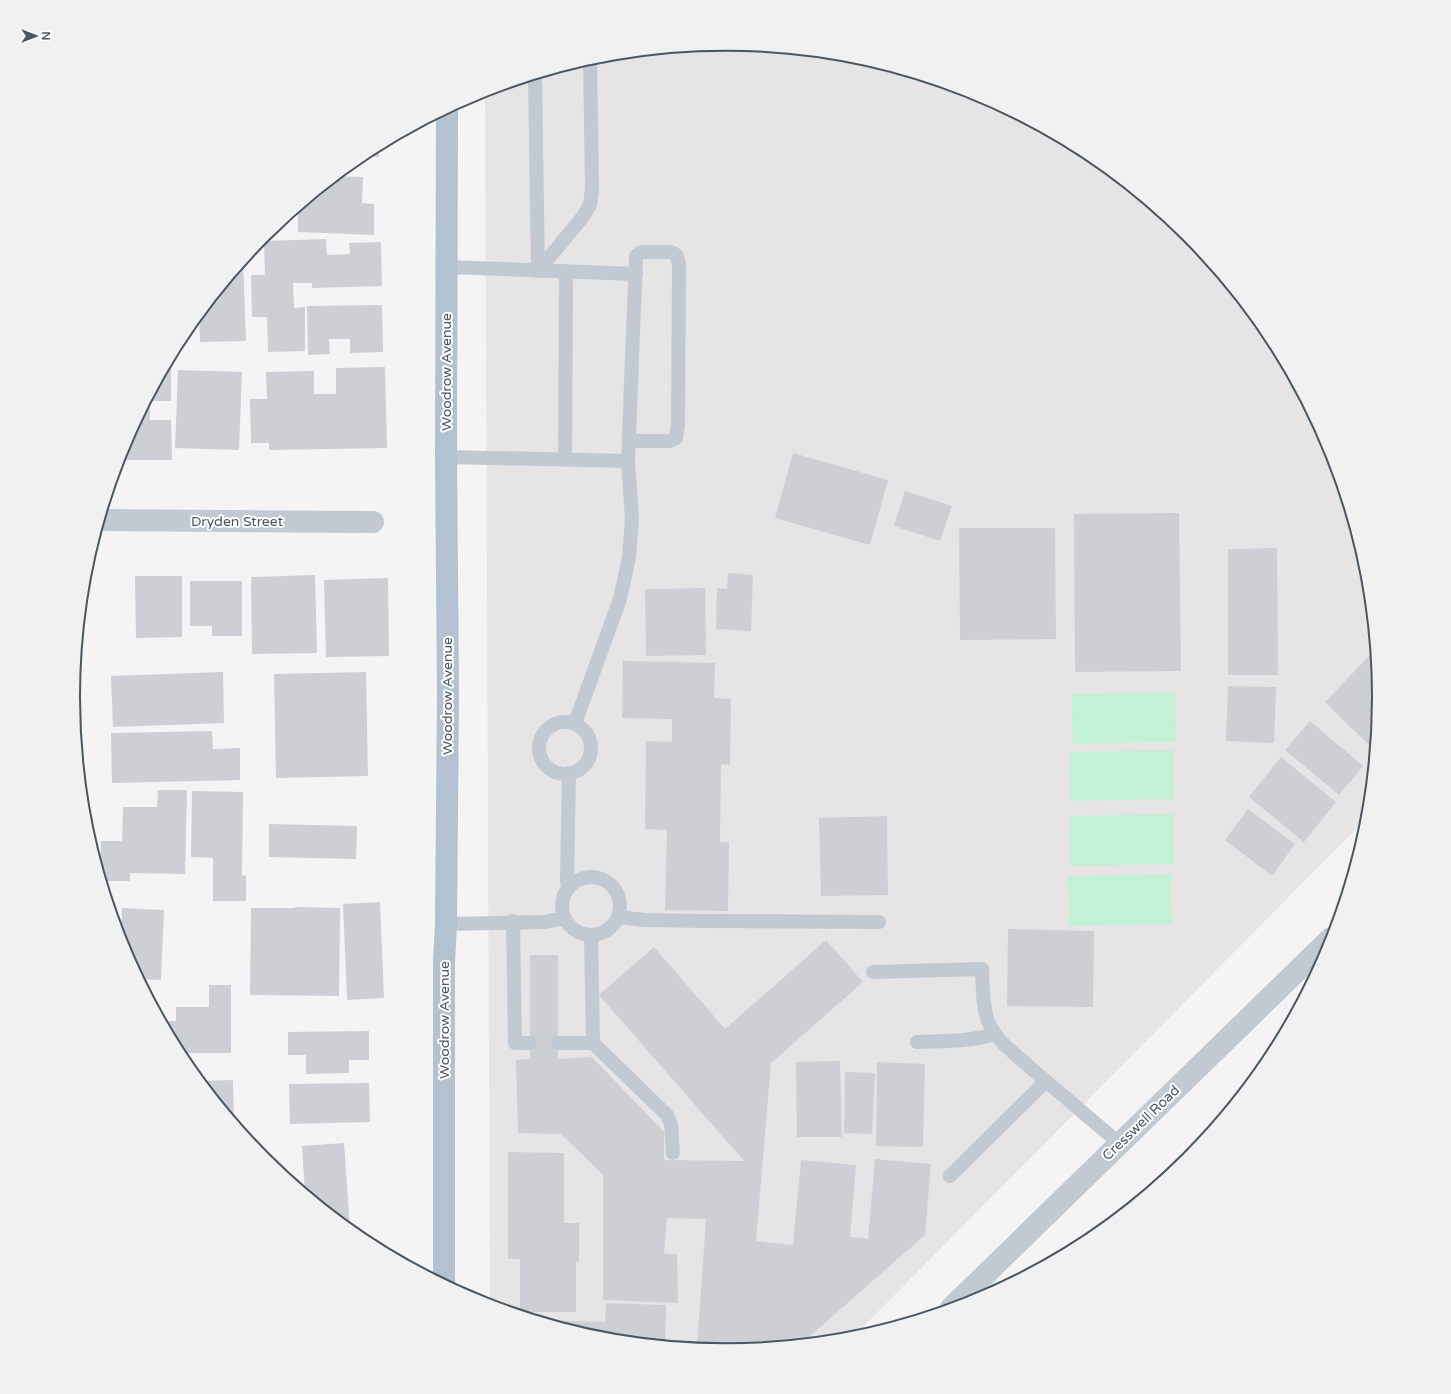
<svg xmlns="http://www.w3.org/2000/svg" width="1451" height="1394" viewBox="0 0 1451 1394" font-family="'Varela Round',sans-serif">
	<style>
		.education { fill: #e6e4e5 }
		.green { fill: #c3f1d5 }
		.building { fill: #cdcfd5 }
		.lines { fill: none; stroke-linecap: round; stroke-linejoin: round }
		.lane { stroke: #c1cad2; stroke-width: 14 }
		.street { stroke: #c1cad2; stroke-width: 22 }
		.primary { stroke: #b3c2d1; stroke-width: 22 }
		.labels { text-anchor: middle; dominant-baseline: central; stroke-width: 4; stroke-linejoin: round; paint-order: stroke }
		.street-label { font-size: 14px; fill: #4a5661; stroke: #fff }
		.rim { fill: none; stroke: #4a5661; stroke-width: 2 }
	</style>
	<rect width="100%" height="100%" fill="#f5f3f3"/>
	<!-- education -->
	<polygon class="education" points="726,44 853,57 976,94 1088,154 1187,235 1269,334 1329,447 1366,570 1378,697 1367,818 852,1338 725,1350 598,1337 490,1305 485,91 598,57"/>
	<!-- green -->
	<g class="green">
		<polygon points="1175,692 1176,742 1073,744 1072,694"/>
		<polygon points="1173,750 1174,799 1071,801 1070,752"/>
		<polygon points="1173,814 1174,864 1071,866 1070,816"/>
		<polygon points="1171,874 1172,924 1069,926 1068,877"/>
		<polygon points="1021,1276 975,1300 963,1304 972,1288"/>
	</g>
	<!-- building -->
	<g class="building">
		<polygon points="378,146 379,157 359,157 363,154"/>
		<polygon points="336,176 363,177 362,203 374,204 374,235 298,232 298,207"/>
		<polygon points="326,239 327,255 350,254 349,243 381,242 382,286 312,288 312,283 293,283 294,308 305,307 305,351 268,352 267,317 252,317 251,275 265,275 264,241"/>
		<polygon points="243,260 246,341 200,342 199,314"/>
		<polygon points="382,305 383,352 350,353 350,339 329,339 330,354 308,355 307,306"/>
		<polygon points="178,342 178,351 174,351"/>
		<polygon points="167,363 171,363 171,401 150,401 150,420 171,420 172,460 118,460 122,447"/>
		<polygon points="385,367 387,448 269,450 269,443 251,443 250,399 267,399 266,372 314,371 314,394 336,394 336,368"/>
		<polygon points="178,370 242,372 239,450 175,448"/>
		<polygon points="793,453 888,480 870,545 775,518"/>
		<polygon points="905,491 952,506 940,541 894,526"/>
		<polygon points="1179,513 1181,671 1075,672 1074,514"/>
		<polygon points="959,528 1055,528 1056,639 960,640"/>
		<polygon points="1277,548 1278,675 1228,675 1228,549"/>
		<polygon points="728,573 753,575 751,631 716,629 717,588 727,589"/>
		<polygon points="315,575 317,653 252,654 251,577"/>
		<polygon points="135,576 182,576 182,637 136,638"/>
		<polygon points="388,578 389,656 326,657 324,580"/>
		<polygon points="190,581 242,581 242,636 212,636 212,626 190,626"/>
		<polygon points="705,588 706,655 646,656 645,589"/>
		<polygon points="1374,651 1378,697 1373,749 1325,702"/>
		<polygon points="623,661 715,663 714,698 731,699 730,765 721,764 720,842 729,842 728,911 665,910 667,830 645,829 646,741 672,742 672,719 622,718"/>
		<polygon points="223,672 224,723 113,727 111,676"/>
		<polygon points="366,672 368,776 276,778 274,674"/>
		<polygon points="1228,686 1276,687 1274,743 1226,741"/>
		<polygon points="1310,721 1363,766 1339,795 1285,750"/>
		<polygon points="212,731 213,749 240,748 240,780 112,783 111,733"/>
		<polygon points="1281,757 1336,802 1304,842 1249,797"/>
		<polygon points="158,790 187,790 185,874 130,873 130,881 102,881 100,873 101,841 122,841 123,807 157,807"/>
		<polygon points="192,791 243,792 242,875 246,876 246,901 213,901 213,858 191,857"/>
		<polygon points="1248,809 1295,844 1272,876 1225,840"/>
		<polygon points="887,816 888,895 821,896 819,818"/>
		<polygon points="269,824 357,826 356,859 269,857"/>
		<polygon points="380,902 384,998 347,1000 343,904"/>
		<polygon points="295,907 340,908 339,996 250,995 251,908 295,908"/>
		<polygon points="122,908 164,910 161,980 139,979 121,942"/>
		<polygon points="1008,929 1094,931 1093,1007 1007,1006"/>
		<polygon points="826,940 863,982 771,1063 756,1241 793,1245 801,1160 856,1165 850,1237 868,1239 875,1159 931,1164 925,1235 803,1342 725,1350 697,1347 706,1219 667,1218 664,1254 677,1254 678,1303 603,1300 603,1175 561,1134 518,1133 516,1060 530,1059 530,955 558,955 558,1059 592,1057 664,1132 664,1160 744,1161 599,995 654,947 725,1029"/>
		<polygon points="209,985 231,985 231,1053 179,1053 162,1021 176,1021 176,1007 209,1007"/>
		<polygon points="369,1031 369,1060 349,1060 349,1073 306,1074 306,1055 288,1055 288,1032"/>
		<polygon points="840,1061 842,1137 797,1137 796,1062"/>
		<polygon points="877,1062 925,1064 923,1147 876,1146"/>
		<polygon points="845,1072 875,1073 872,1134 844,1133"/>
		<polygon points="233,1080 234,1123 200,1081"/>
		<polygon points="369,1083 370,1122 290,1124 289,1084"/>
		<polygon points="344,1143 350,1230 305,1193 302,1146"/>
		<polygon points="508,1152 564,1153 564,1223 579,1223 579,1262 576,1262 576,1312 520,1312 520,1259 508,1259"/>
		<polygon points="606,1303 666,1305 665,1344 598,1337 540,1320 605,1322"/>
	</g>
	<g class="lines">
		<!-- lane -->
		<g class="lane">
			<polyline points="535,76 538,271"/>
			<polyline points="447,267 636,274"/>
			<polyline points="538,271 582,218 590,205 592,188 590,59"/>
			<polyline points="446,457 628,461"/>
			<polyline points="565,459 566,271"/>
			<circle cx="565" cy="748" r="26"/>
			<polyline points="575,723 620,599 629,557 632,519 628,461 636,256 641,252 672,252 677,256 679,265 678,424 676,438 670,441 629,441"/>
			<polyline points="569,773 567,881 569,887"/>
			<circle cx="591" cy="906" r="29"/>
			<polyline points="619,917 644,920 705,921 879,922"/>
			<polyline points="513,921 515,1043 530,1043"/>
			<polyline points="446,924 544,922 565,918"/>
			<polyline points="591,936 593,1043"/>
			<path d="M 873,972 L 982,969 C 983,985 982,1005 988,1021 C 996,1042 1017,1055 1033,1070 C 1062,1095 1091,1119 1120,1144"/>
			<path d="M 917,1042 C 943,1041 970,1042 994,1034"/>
			<polyline points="558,1043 593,1043 667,1115 671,1124 673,1153"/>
			<polyline points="950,1176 1046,1081"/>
		</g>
		<!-- street -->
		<g class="street">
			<polyline points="100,520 373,522"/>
			<polyline points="951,1308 1331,938"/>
		</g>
		<!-- primary -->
		<polyline class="primary" points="444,1283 444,962 446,924 448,694 446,457 447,109"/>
	</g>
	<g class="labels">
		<!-- street labels -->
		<g class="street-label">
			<text transform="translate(446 372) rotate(-90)">Woodrow Avenue</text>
			<text x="237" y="521">Dryden Street</text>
			<text transform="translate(447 696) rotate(-90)">Woodrow Avenue</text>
			<text transform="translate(444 1020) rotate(-90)">Woodrow Avenue</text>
			<text transform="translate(1141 1123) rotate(-44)">Cresswell Road</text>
		</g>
	</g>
	<!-- crop -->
	<path d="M0 0H1451V1394H0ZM80 697a646 646 0 1 1 1292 0a646 646 0 1 1-1292 0Z" fill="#f1f1f2" fill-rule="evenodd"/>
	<path class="rim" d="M80 697a646 646 0 1 1 1292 0a646 646 0 1 1-1292 0Z"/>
	<!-- north arrow -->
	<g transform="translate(36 36) rotate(90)" stroke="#ffffff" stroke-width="3" paint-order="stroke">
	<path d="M0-3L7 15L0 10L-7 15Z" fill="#4a5661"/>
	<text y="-6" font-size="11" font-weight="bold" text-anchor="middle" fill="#4a5661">N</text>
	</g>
</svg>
